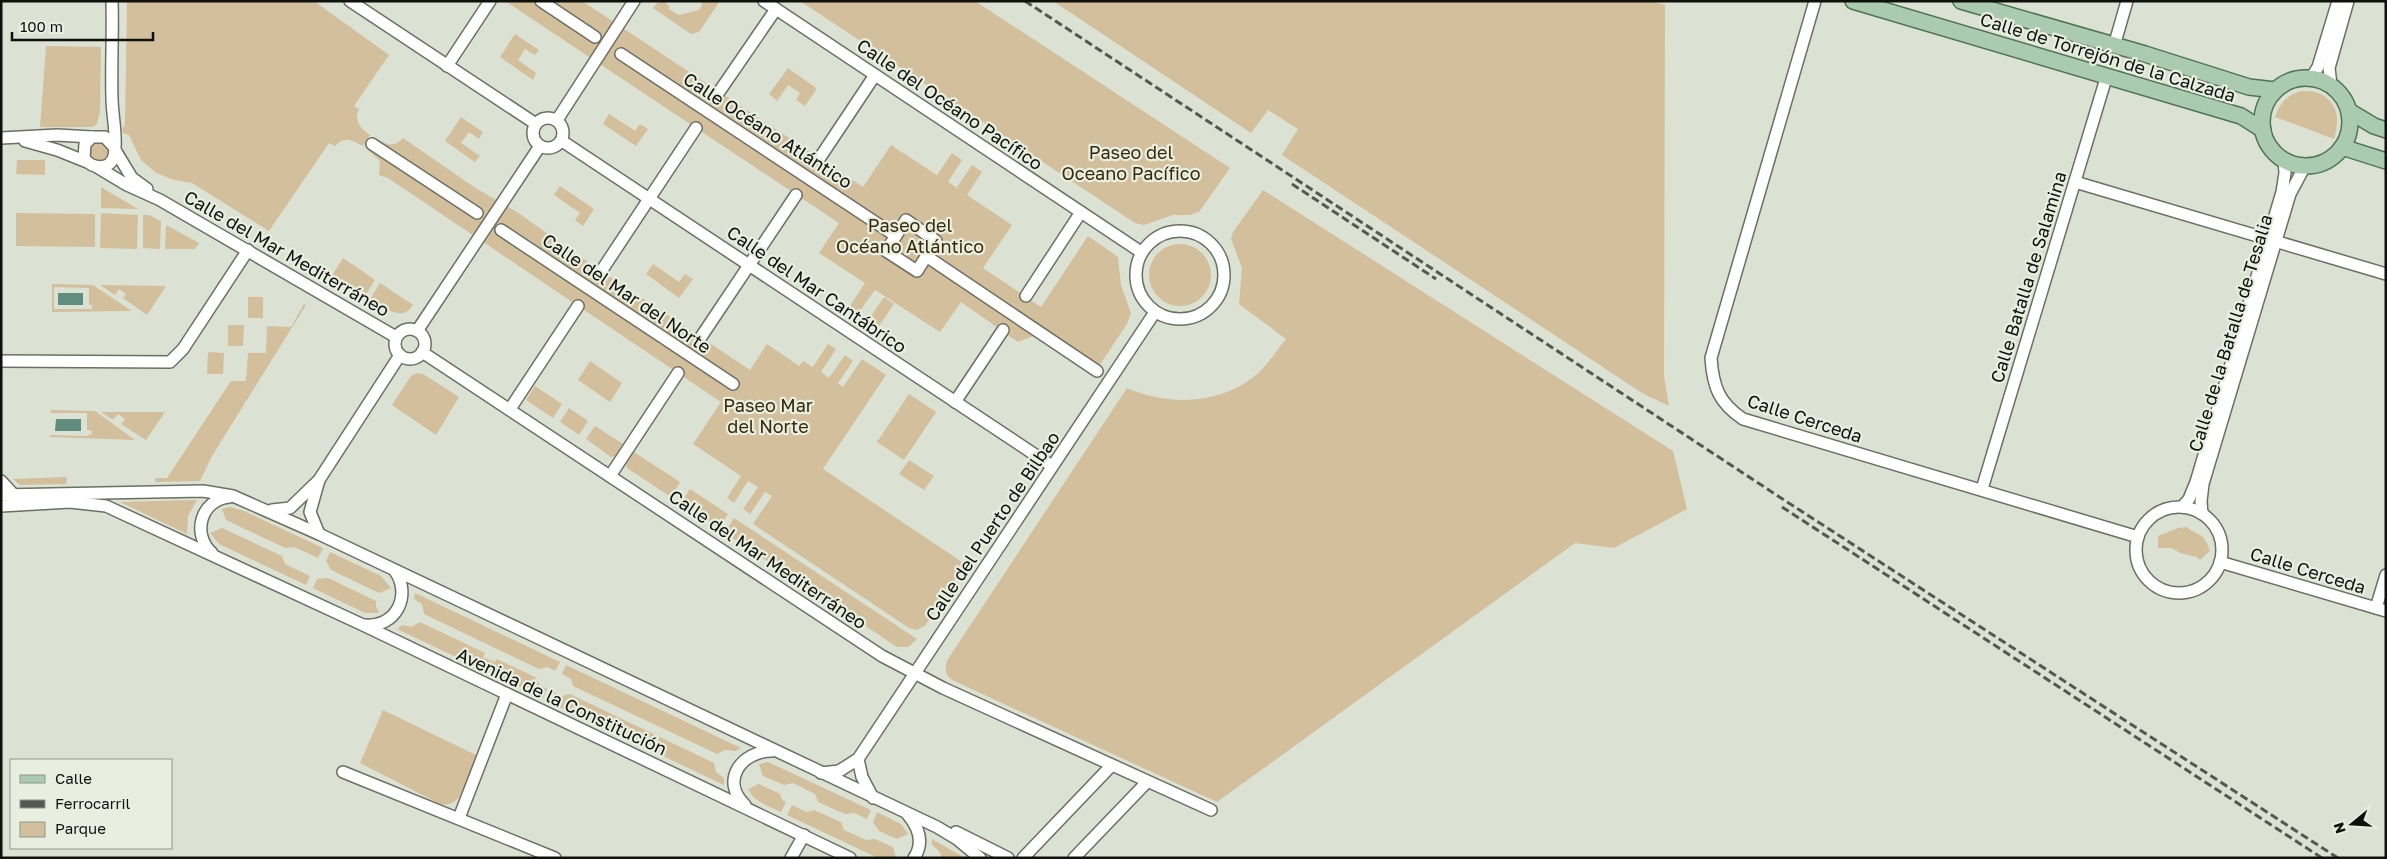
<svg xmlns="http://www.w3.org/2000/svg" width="2387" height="859" viewBox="0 0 2387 859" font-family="'Golos Text',sans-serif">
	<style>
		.green { fill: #d3bf9c; fill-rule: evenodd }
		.water { fill: #608d7e }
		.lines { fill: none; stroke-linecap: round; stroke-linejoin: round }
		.minor-casing { stroke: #6b7063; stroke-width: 14 }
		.major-casing { stroke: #4f7454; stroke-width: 18 }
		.minor { stroke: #fff; stroke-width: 11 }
		.major { stroke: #aacbaf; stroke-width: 15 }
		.rail { stroke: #54584f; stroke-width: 3; stroke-dasharray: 8 4; stroke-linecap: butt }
		.labels { text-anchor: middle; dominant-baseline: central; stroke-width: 4.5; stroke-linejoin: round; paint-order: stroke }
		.street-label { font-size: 18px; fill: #0f110c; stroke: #e8efe0 }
		.park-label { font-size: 18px; fill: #382808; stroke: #e8efe0 }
	</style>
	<rect width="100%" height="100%" fill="#dbe2d3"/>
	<!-- green -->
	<g class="green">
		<path d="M 127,1 L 314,1 L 389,55 L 354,106 L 359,109 C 354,121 360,128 370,135 L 363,146 C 352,140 344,136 335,146 L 329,143 L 269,231 L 192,183 L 174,180 L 156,173 L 141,160 L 129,135 L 123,133 L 122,129 L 125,125 Z"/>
		<polygon points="505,1 582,1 863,187 891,145 937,175 952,153 962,160 948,182 959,189 957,187 972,165 982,172 967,195 1012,225 983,268 1041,307 1088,236 1118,257 1121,285 1131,313 1127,324 1093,375 1033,336 1018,342 961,302 940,332 875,290 859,312 850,306 865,283 819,253 839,223"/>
		<polygon points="664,1 669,6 669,9 679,15 699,10 702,5 701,1 720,1 699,32 691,34 653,8 657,3"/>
		<polygon points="800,1 975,1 1230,168 1199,212 1189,215 1173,215 1144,225 1135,223"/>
		<polygon points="1053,1 1650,1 1665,5 1664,376 1669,406 1642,393 1282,155 1298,129 1268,110 1251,133"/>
		<polygon points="515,34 539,50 535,55 525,49 518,60 536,73 533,80 500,57"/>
		<polygon points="46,46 101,47 100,112 97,124 93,127 40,127"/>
		<polygon points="788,68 815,87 816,90 805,106 796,100 800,93 788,85 777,101 769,94"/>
		<path d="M 2301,91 C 2332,89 2343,112 2334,139 L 2275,117 C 2280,103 2287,95 2301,91 Z"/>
		<polygon points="609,114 635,131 640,124 648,129 636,146 603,124"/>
		<polygon points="461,117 483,132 479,139 469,132 461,143 480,156 475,162 445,141"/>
		<path d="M 376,138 C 386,145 394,148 403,138 L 477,189 L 517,212 L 573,252 L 750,370 L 767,344 L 799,366 L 803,361 L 813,367 L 828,344 L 836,349 L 821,372 L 829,378 L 845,355 L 853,361 L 838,383 L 843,387 L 862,359 L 886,375 L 823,469 L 965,564 L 925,626 L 916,630 L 909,628 L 753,524 L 772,496 L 765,492 L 750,514 L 743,509 L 758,487 L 748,481 L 734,503 L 727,498 L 741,476 L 693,444 L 721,402 L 388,178 L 379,175 L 380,161 L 368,150 Z"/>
		<circle cx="99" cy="152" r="10"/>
		<polygon points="17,160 45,160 45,175 16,174"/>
		<polygon points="560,186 594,209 583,226 575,220 580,213 554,195"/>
		<polygon points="101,187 138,209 101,208"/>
		<path d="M 1263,190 L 1673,451 L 1687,509 L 1614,548 L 1575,543 L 1217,802 L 952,680 C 945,674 944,668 948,659 L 1127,388 C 1168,406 1220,405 1256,375 C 1267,366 1276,351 1286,339 L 1239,304 L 1242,268 L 1231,239 L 1233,232 Z"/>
		<polygon points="16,213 95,214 95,247 16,246"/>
		<polygon points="101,213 138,215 137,249 100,248"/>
		<polygon points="143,215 149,215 161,221 160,249 143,248"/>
		<polygon points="166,225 199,243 195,249 165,249"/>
		<circle cx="1180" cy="275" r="31"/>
		<polygon points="343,258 375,280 365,296 331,277"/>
		<polygon points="653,264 679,282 685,274 693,279 679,298 646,274"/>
		<path d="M 380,283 L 413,305 C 402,323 384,307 370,299 Z"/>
		<path d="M 52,284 L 93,285 L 132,311 L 52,312 ZM 54,287 L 89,288 L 89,305 L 92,305 L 92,309 L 54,309 Z"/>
		<polygon points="100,285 166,286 147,315 123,298 126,294 119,289 115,295"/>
		<rect x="248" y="297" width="15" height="21"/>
		<polygon points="884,297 894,304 879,326 869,319"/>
		<polygon points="304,304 306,305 212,456 200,481 156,482 155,478 167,478 231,381 246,381 248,353 266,353 267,326 291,327"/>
		<polygon points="228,325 244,325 243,346 228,346"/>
		<polygon points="208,352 224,353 223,374 207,374"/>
		<polygon points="590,361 622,383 610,402 578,380"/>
		<polygon points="417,373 423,374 459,397 436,435 392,405 411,376"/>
		<polygon points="535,386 562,404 553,418 526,400"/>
		<polygon points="909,394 936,412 904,460 877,442"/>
		<polygon points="569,408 588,421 579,435 560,422"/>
		<polygon points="51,410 95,411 135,440 50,437 50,435 87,436 92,434 92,431 87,430 87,413 51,413"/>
		<polygon points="101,412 165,412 146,440 121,424 125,419 118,414 113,420"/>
		<polygon points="595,426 623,444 615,456 611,457 586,439"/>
		<polygon points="634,452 680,482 671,497 627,468 626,465"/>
		<polygon points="909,460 934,476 924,490 899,474"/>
		<polygon points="67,477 66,484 20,485 13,479"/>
		<polygon points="690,489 728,514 719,528 681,503"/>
		<polygon points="197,500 188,516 187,534 120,502"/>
		<polygon points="230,507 244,511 323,548 318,558 294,547 285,548 226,520 222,509"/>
		<polygon points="734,518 917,639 908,647 897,647 725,533"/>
		<path d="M 2186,527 C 2200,536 2205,534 2210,551 L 2200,560 L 2197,557 L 2180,553 L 2172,548 L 2158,548 L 2158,536 L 2178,528 Z"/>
		<polygon points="222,528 282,556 285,564 310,576 306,585 219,544 210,533"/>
		<polygon points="330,552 381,576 391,588 379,593 331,570 326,561"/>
		<polygon points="328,578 376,601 376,606 379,613 365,613 313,588 317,579"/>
		<polygon points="415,593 560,662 555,671 548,667 539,669 424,614 422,604 414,599"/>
		<polygon points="420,622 485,653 483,657 494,662 497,659 535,677 539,684 547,689 543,698 397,629 402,625 412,627"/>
		<polygon points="566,665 741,748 736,751 725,750 717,754 573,686 571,679 562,674"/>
		<polygon points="554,692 562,696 570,694 714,763 716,772 724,778 724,785 549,702"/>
		<path d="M 383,710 L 478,756 L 460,796 C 454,803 449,806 440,804 L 360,763 Z"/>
		<polygon points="768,762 871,810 867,819 855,813 845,814 818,802 815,794 793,783 784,785 763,776 759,764"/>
		<path d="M 759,784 L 780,794 L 782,800 L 786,802 L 781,812 C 769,806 754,802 748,789 Z"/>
		<polygon points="792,805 807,812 814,810 841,822 844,830 866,840 875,839 893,847 896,858 878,858 787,815"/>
		<polygon points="877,812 901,824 908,834 897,839 879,831 873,822"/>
		<polygon points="932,839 965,858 942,858 939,851 932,845"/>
	</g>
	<!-- water -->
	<g class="water">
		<rect x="58" y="293" width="25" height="12"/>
		<polygon points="56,419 81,419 81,431 55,431"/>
	</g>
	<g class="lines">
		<defs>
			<g id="minor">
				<path d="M 112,1 C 113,33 111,66 112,98 C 112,116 118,138 114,156 C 110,171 92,169 84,158 L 85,144 L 92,137 L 105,137 L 114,147"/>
				<polyline points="350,1 536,124"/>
				<polyline points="541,1 595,37"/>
				<polyline points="764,1 1141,252"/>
				<path d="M 1815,1 L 1711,358 C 1713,387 1719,403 1743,419 L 2138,537"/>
				<polyline points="2114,46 2127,1"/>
				<polyline points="621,54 896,236"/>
				<polyline points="447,66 490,1"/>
				<polyline points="2311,78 2318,67 2338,1"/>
				<polyline points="2331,85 2329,68 2348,1"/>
				<polyline points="719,92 776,9"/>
				<circle cx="548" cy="133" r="15"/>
				<polyline points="557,120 634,1"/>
				<polyline points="1,138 57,135 92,137"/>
				<polyline points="25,141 57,150 87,162"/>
				<polyline points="562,141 1052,466"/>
				<polyline points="372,144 477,213"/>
				<polyline points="115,150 132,178 147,189"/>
				<polyline points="819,159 875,75"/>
				<polyline points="97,167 127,185 160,200 396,337"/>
				<polyline points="2075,182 2386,274"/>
				<polygon points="906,220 936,241 917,271 886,251"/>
				<polyline points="501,230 733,384"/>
				<circle cx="1180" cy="275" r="44"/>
				<polyline points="926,256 1097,371"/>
				<polyline points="602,270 696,128"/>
				<polyline points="1026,296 1081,212"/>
				<circle cx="410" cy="344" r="15"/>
				<polyline points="417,331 540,146"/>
				<polyline points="701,337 796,195"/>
				<polyline points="422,352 882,656 943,688 1211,810"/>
				<polyline points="1,361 170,362 183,349 248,250"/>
				<polyline points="955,402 1003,330"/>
				<polyline points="510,409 578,306"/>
				<polyline points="610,476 678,373"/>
				<polyline points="319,480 310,512 319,534"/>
				<polyline points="1,481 13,494"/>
				<polyline points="1982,489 2107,75"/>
				<polyline points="1,495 203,491 233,496 319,534 937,827 957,839 980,858"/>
				<polyline points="1,506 70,502 106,506 363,625 850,858"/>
				<polyline points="2182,507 2189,499 2196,482 2282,192 2285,173 2284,159"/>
				<circle cx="2179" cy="550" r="43"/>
				<polyline points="272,510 290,508 319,480 400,355"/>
				<polyline points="2202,514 2201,501 2203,484 2290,194 2305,166"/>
				<path d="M 212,553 C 191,534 201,499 230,497"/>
				<polyline points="2220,562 2386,611"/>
				<polyline points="2376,608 2386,575"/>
				<path d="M 365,625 C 396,628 412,595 395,571"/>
				<polyline points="858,759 862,777 873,798"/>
				<polyline points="343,772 555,858"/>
				<polyline points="821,773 839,771 858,759 1155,312"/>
				<path d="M 745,805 C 720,781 741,751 772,751"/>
				<path d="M 908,815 C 919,828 924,843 914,858"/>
				<polyline points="459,818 507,694"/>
				<polyline points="956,832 1008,858"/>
				<polyline points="791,858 804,835"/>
				<polyline points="1023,858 1111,766"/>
				<polyline points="1074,858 1147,782"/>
			</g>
			<g id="major">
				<polyline points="1853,1 2241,116 2263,130"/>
				<polyline points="1961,1 2145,54 2249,87 2275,90"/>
				<circle cx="2306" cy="122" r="44"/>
				<polyline points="2349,111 2374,126 2386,130"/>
				<polyline points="2342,147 2386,161"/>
			</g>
		</defs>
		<!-- minor casing -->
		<use href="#minor" class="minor-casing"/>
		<!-- major casing -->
		<use href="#major" class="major-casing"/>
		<!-- minor -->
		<use href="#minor" class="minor"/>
		<!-- major -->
		<use href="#major" class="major"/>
		<!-- rail -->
		<g class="rail">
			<polyline points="1025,1 1781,498 2338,858"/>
			<polyline points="1292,184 1436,279"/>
			<polyline points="1782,507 2322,858"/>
		</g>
	</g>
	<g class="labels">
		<!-- street labels -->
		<g class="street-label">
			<text transform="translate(2108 57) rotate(17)">Calle de Torrejón de la Calzada</text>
			<text transform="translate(950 104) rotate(34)">Calle del Océano Pacífico</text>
			<text transform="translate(768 130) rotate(33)">Calle Océano Atlántico</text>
			<text transform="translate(287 253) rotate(30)">Calle del Mar Mediterráneo</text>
			<text transform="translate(2028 277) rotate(-73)">Calle Batalla de Salamina</text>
			<text transform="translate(817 289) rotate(34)">Calle del Mar Cantábrico</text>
			<text transform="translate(627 293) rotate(34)">Calle del Mar del Norte</text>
			<text transform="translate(2230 333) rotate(-73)">Calle de la Batalla de Tesalia</text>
			<text transform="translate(1805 418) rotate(18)">Calle Cerceda</text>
			<text transform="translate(992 526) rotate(-56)">Calle del Puerto de Bilbao</text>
			<text transform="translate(768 559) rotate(34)">Calle del Mar Mediterráneo</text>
			<text transform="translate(2308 570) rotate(17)">Calle Cerceda</text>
			<text transform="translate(562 701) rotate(25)">Avenida de la Constitución</text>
		</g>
		<!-- park labels -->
		<g class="park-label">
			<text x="1131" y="152">Paseo del<tspan x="1131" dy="21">Oceano Pacífico</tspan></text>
			<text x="910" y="225">Paseo del<tspan x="910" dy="21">Océano Atlántico</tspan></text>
			<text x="768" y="405">Paseo Mar<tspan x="768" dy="21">del Norte</tspan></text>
		</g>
	</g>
	<!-- border -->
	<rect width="2387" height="859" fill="none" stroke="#0f110c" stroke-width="5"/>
	<!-- legend -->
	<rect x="10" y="759" width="162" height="90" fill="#e8efe0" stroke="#91968b"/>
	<rect x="20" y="775" width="25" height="8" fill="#aacbaf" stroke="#91968b"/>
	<text x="55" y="784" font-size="15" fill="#0f110c">Calle</text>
	<rect x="20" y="800" width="25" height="8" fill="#54584f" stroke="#91968b"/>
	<text x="55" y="809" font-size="15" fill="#0f110c">Ferrocarril</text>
	<rect x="20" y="822" width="25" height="15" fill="#d3bf9c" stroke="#91968b"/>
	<text x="55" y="834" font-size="15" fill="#0f110c">Parque</text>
	<!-- north arrow -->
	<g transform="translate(2352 824) rotate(252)" stroke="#e8efe0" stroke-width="4" paint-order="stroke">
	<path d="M0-4L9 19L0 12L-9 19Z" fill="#0f110c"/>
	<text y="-8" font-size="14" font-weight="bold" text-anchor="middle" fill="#0f110c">N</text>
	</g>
	<!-- scale -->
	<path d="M12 32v8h141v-8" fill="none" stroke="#0f110c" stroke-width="2.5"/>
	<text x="20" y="32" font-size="15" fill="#0f110c" stroke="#e8efe0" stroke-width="4" paint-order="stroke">100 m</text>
</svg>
